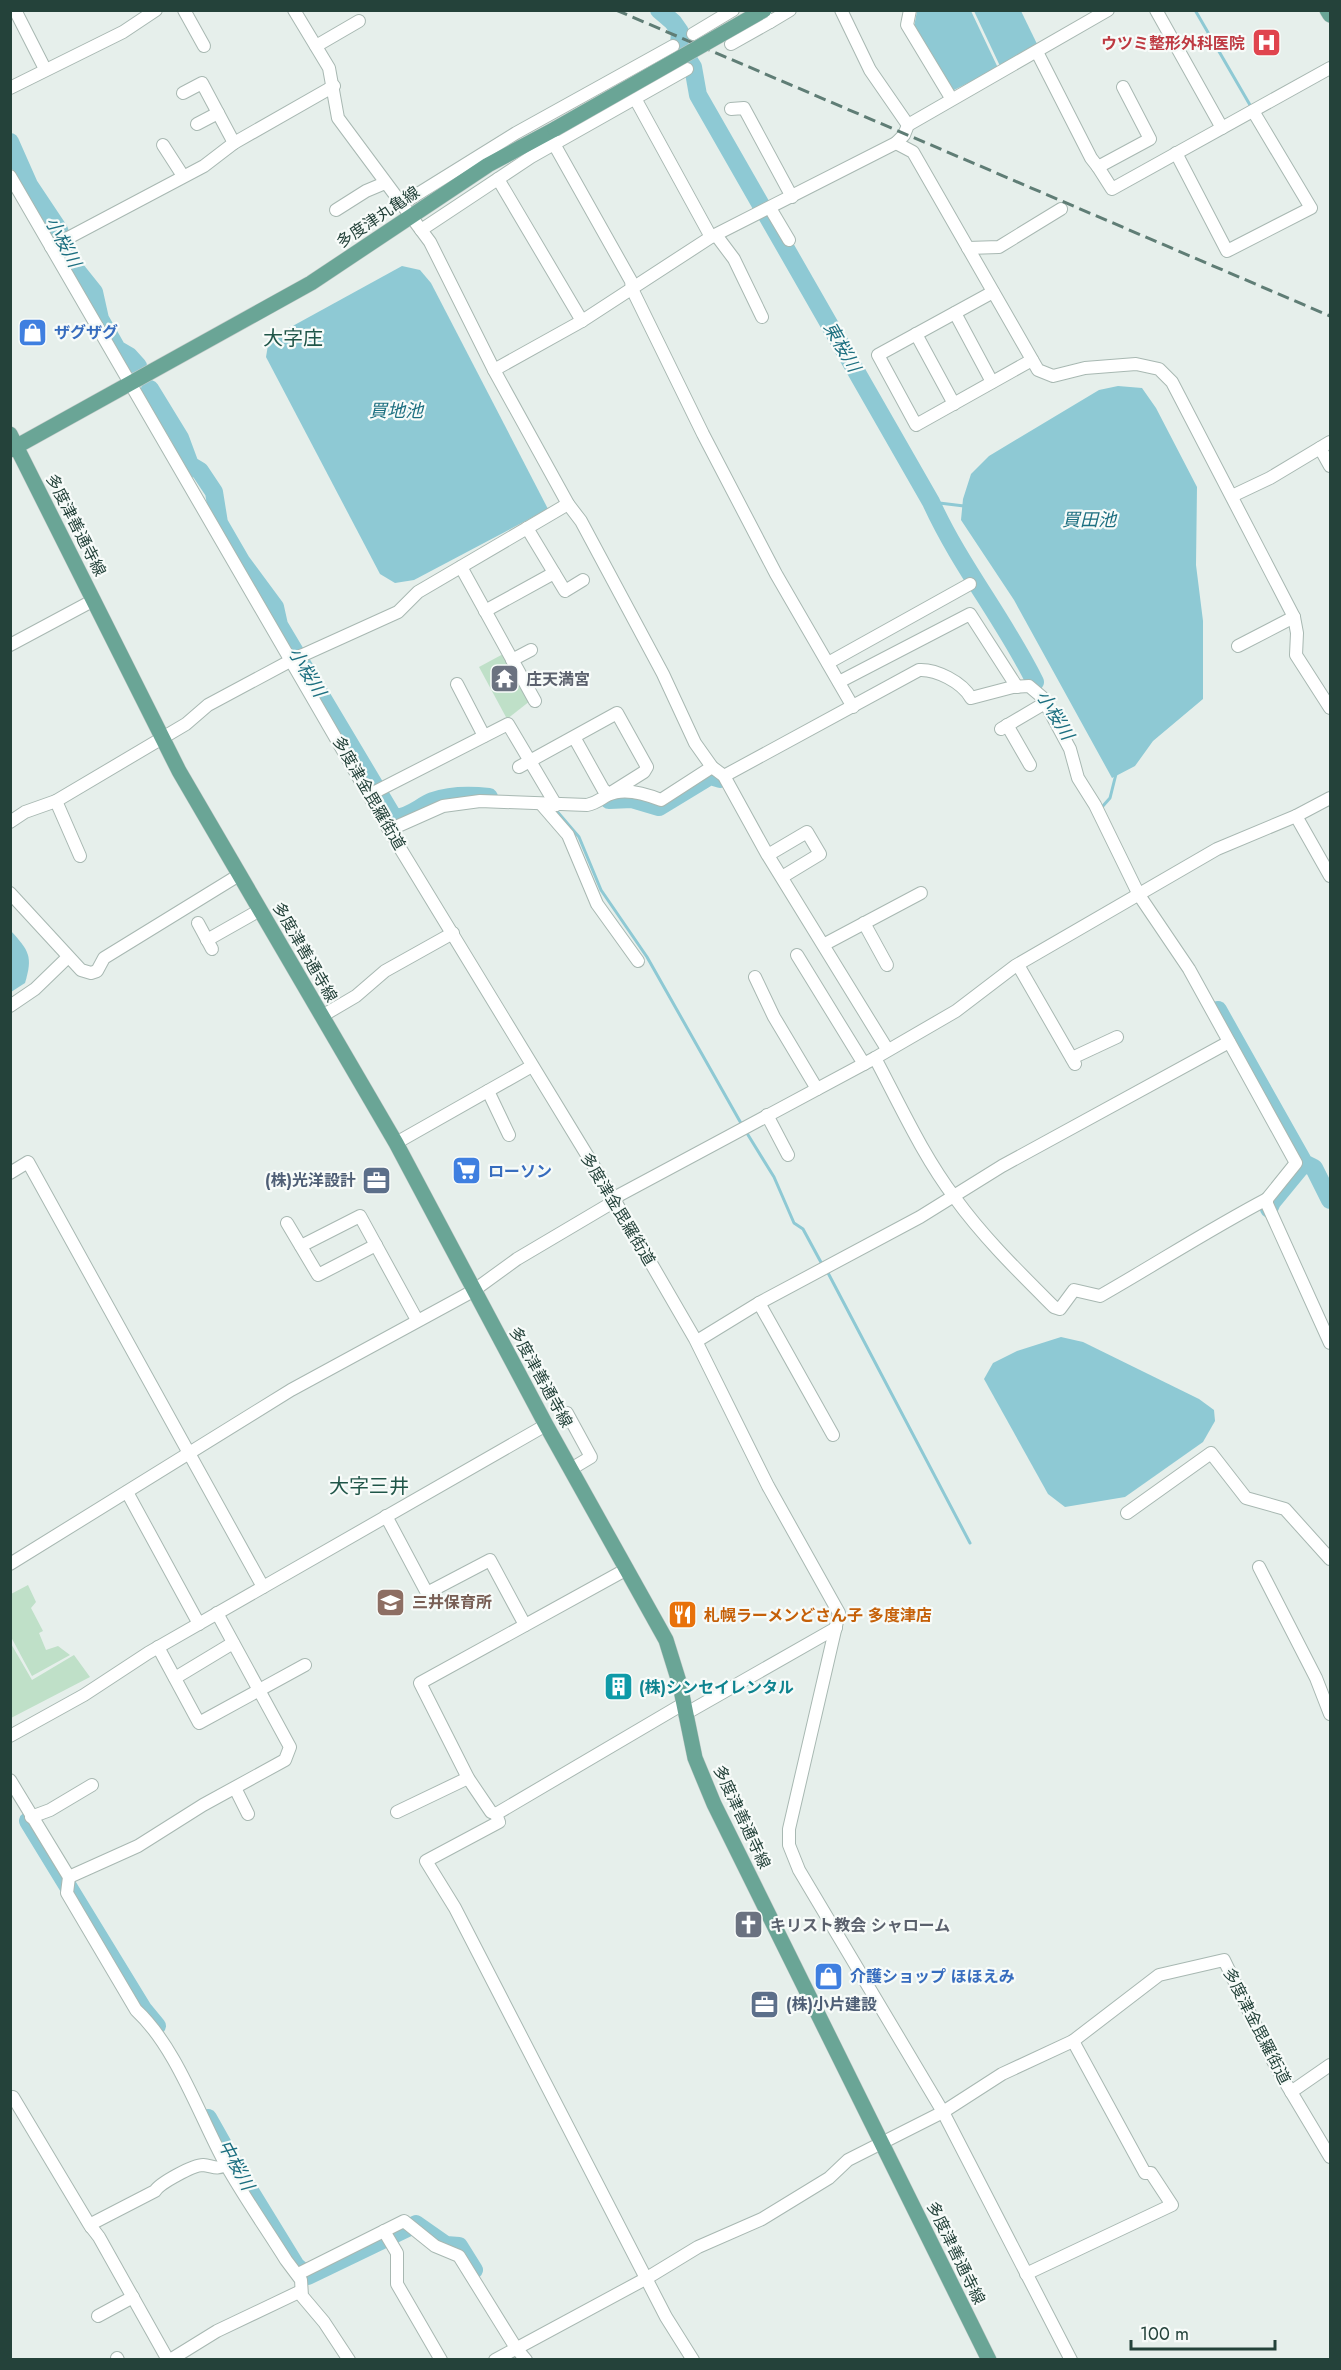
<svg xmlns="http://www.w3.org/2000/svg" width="1341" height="2370" viewBox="0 0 1341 2370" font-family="Jost,'Noto Sans JP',sans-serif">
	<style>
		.green { fill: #bfe0c8 }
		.water { fill: #8ec9d4 }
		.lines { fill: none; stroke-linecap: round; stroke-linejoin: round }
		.stream { stroke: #8ec9d4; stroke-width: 3 }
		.river { stroke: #8ec9d4; stroke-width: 18 }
		.minor-casing { stroke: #a8b8b2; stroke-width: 14 }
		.major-casing { stroke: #c2cac8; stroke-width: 16 }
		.minor { stroke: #fff; stroke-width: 12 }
		.major { stroke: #6aa596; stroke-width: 15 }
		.rail { stroke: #5f7d75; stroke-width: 3; stroke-dasharray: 12 6; stroke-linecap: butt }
		.major-bridge-casing { stroke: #c2cac8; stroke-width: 16; stroke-linecap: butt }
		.major-bridge { stroke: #6aa596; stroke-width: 15 }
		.labels { text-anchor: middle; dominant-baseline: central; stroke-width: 4.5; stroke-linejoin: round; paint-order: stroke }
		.health-label { font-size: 16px; font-weight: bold; fill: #be3a42; stroke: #f7fbf9; text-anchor: end }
		.street-label { font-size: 16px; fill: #24423a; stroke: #f7fbf9 }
		.shop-label { font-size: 16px; font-weight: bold; fill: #366cbe; stroke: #f7fbf9; text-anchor: start }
		.worship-label { font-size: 16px; font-weight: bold; fill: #5b616d; stroke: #f7fbf9; text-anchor: start }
		.service-label { font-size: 16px; font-weight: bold; fill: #4e5e75; stroke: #f7fbf9; text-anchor: end }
		.education-label { font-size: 16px; font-weight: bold; fill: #785e54; stroke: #f7fbf9; text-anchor: start }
		.food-label { font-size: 16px; font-weight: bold; fill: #c56008; stroke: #f7fbf9; text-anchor: start }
		.culture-label { font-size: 16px; font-weight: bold; fill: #0d838f; stroke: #f7fbf9; text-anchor: start }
		.water-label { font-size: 18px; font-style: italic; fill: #1c6f80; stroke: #f7fbf9 }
		.quarter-label { font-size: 20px; fill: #1f5548; stroke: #f7fbf9 }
	</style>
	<rect width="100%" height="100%" fill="#e6efeb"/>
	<!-- green -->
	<g class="green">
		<polygon points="505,653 530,701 507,719 479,667"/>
		<polygon points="28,1585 36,1602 31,1608 43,1631 39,1633 46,1650 58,1646 70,1655 32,1676 11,1637 11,1594"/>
		<polygon points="10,1642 32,1680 74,1655 90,1677 11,1718"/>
	</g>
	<!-- water -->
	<g class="water">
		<polygon points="917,11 971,11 998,68 952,91 914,27"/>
		<polygon points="974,11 1021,11 1038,46 1000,66"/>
		<polygon points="402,266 420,270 431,283 548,509 414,580 395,583 380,574 266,357 269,339"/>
		<polygon points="1118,386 1142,388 1156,408 1197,487 1196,565 1203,621 1203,699 1153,741 1135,766 1112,778 1014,600 961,520 963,499 971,474 989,456 1099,390"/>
		<path d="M 11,931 C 29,951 33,956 25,983 L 11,992 Z"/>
		<polygon points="1061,1337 1083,1342 1199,1399 1214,1410 1215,1421 1203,1442 1125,1497 1065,1507 1048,1494 984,1379 993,1363 1017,1351"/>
	</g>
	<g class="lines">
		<!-- stream -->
		<g class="stream">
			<polyline points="1195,10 1250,105"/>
			<polyline points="931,502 964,506"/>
			<polyline points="1102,807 1110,798 1116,774"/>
			<polyline points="555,809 579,837 601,890 647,957 742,1125"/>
			<polyline points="745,1130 774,1177 794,1223 803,1229 823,1266"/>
			<polyline points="827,1271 970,1543"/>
		</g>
		<!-- river -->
		<g class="river">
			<path d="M 659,10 L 673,22 L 680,32 L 679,45 L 693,67 L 698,95 L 931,502 C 960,566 1004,619 1035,682"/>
			<polyline points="10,142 29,185 59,230 70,262 94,292 100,319 117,349 129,356 138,366"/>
			<path d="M 150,389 L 180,438 L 190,465 L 200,471 L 214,492 L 219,523 L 241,561 L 275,607 L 279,625 L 394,818 C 409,818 420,806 433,801 C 450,795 471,795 489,797"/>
			<polyline points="609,800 632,799 659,807 710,776 720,779"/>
			<polyline points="1218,1010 1304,1163 1314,1168 1330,1200"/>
			<polyline points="1269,1209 1272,1202 1304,1163"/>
			<polyline points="28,1821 143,2009 157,2026"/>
			<polyline points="208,2118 239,2173 296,2266 308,2276 416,2224 446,2245 459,2246 474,2270"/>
		</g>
		<defs>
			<g id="minor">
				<polyline points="15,10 45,69"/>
				<polyline points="184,10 204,46"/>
				<polyline points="294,10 329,68 338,118 430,242 494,370 582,321 711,237 896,143 904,135 908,125 1108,10"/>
				<polyline points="841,10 870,70 908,125"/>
				<polyline points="910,10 907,25 951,98"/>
				<polyline points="1156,10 1222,128"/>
				<polyline points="766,17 770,22 790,10"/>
				<polyline points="693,34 733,10"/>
				<polyline points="731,44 770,22"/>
				<polyline points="316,46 359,21"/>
				<polyline points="1037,52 1091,158 1098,167"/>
				<polyline points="1123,87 1150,139 1098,167 1112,189 1330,68"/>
				<polyline points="10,88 123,32 156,10"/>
				<polyline points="631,91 711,237"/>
				<polyline points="183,93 202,83 234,143"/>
				<polyline points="731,109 744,108 792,197"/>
				<polyline points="197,124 218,113"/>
				<polyline points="896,143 913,152 1038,370 1053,376 1085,368 1136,364 1159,369 1172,382 1294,617 1297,633 1296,655 1330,708"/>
				<polyline points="554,144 631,281 632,289 703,434 776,574 853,707"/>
				<polyline points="163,145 183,176"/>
				<polyline points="1176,153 1227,251 1311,208 1253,111"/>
				<polyline points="10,176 389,830 615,1201 695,1339 768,1486 839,1613 789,1829 789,1845 799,1870 943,2112 1071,2360"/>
				<polyline points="498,179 582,321"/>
				<polyline points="400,205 516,133 673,46"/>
				<polyline points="770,208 789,240"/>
				<polyline points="336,210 366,191 385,183"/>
				<polyline points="421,230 531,157 687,69"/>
				<polyline points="716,235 734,259 762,317"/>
				<polyline points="51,247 204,166 234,143 334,86"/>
				<polyline points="968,248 999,247 1061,209"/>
				<polyline points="993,292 878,355 916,425 1032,360"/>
				<polyline points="955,313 992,382"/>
				<polyline points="916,334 954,404"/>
				<polyline points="494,370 568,504 581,521 663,674 695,743 712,767 724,776 767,854 887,1049"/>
				<polyline points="1320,448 1330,466"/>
				<polyline points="1232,496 1270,478 1330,442"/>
				<polyline points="527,528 565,591 583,580"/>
				<polyline points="461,567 535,701"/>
				<polyline points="485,611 554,573"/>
				<polyline points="10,645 94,600"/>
				<polyline points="1238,646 1294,617"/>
				<polyline points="512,660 531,650"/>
				<polyline points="828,663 970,584"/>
				<polyline points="839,682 970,614 1017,687"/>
				<polyline points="457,684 484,736"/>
				<polyline points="1007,725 1030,765"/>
				<polyline points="1001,729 1045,703"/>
				<polyline points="519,767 617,713 647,767 644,772 609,794 603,789 574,737"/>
				<path d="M 724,776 L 919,670 C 936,669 962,682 971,698 L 1013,687 L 1029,686 L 1042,697 L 1070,749 L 1078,778 L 1095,805 L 1139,895 L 1189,969 L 1296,1163 L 1267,1199 L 1267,1204 L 1330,1343"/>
				<polyline points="369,795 508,724 556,805"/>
				<polyline points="56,801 80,856"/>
				<polyline points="542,805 568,835 597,904 638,961"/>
				<polyline points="1296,816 1330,876"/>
				<polyline points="10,822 25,812 56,801 186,724 208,705 292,660 398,612 418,592 568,504"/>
				<path d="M 389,830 L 443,806 L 480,801 L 587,805 C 597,803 600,799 608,795 C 624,787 646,794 661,800 L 712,767"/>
				<polyline points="768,855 807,832 820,854 782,877"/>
				<polyline points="10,893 81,970 91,973 97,971 104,958 239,875"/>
				<polyline points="198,923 212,949"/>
				<polyline points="864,923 887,965"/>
				<polyline points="207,940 260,910"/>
				<polyline points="825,944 921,893"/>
				<polyline points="797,955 864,1064"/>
				<polyline points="1018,965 1075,1064"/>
				<polyline points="755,977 774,1017 817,1089"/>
				<polyline points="10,1006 35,989 67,958"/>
				<polyline points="322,1016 356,996 385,971 453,933"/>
				<path d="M 875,1058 C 900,1105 923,1156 955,1198 C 984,1238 1019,1272 1054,1307 L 1060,1309 L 1074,1290 L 1100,1296 C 1156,1264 1210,1229 1267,1199"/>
				<polyline points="1072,1058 1117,1037"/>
				<polyline points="488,1091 509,1135"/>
				<polyline points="767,1115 788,1155"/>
				<polyline points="396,1143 532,1066"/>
				<polyline points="10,1173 28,1162 263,1587"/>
				<polyline points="612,1199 875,1058 956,1011 1015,966 1217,849 1296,816 1330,798"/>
				<polyline points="287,1223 318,1275 376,1245"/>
				<polyline points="301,1246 360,1216 417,1320"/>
				<polyline points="759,1303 833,1435"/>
				<polyline points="697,1341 759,1303 920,1217 1002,1166 1229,1042"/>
				<polyline points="567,1413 591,1457 571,1469"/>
				<polyline points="127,1492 199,1624"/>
				<polyline points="1127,1513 1211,1453 1246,1498 1285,1509 1330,1559"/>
				<polyline points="386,1516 427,1593 490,1560 525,1625"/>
				<polyline points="10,1564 291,1390 473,1291 517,1259 615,1201"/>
				<polyline points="1259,1567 1316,1678 1330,1714"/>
				<polyline points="158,1647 199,1723 305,1665"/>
				<polyline points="175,1678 233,1643"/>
				<polyline points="683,1704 496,1814 499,1822 426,1861 455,1908 666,2317 693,2360"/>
				<polyline points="685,1714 836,1628"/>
				<polyline points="10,1736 84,1695 148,1653 546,1425"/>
				<path d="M 10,1780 L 69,1877 L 67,1893 L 136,2010 C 176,2047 199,2115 225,2163 C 244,2197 266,2228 286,2260 L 301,2280 L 302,2296 L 324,2322 L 349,2360"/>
				<polyline points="235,1788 248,1814"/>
				<polyline points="397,1812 468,1778"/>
				<polyline points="496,1814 491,1812 468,1778 420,1683 627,1569"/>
				<polyline points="31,1817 50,1810 92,1785"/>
				<polyline points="69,1877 138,1846 203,1805 285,1760 290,1747 217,1613"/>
				<polyline points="1291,2092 1330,2065"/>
				<polyline points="13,2097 89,2224 99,2237 168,2360"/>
				<path d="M 91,2227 L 93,2223 L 155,2191 C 160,2183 193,2165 203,2165 C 213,2166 216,2170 226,2165"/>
				<polyline points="384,2231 397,2253 397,2284 441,2360"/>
				<polyline points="298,2274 404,2221 435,2246 459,2256 516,2348 526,2360"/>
				<polyline points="1026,2274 1172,2205 1151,2173 1145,2173 1073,2041"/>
				<polyline points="98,2316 133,2297"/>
				<polyline points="117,2358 118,2360"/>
				<polyline points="170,2360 217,2331 301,2291"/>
				<polyline points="495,2360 647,2278 698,2247 762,2219 829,2178 848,2160 943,2112 1002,2074 1073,2041 1159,1975 1224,1960 1275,2065 1330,2157"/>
			</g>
			<g id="major">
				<polyline points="1327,10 1330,15"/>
				<polyline points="10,434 179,771 396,1143 546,1425 666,1640 680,1685 695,1758 714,1804 989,2360"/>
				<polyline points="10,450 311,283 488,165 555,129"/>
			</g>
		</defs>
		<!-- minor casing -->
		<use href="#minor" class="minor-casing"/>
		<!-- major casing -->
		<use href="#major" class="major-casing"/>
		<!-- minor -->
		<use href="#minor" class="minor"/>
		<!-- major -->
		<use href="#major" class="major"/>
		<!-- rail -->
		<polyline class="rail" points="616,10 1330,316"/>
		<defs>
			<polyline id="major-bridge" points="555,129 764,10"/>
		</defs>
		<!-- major-bridge casing -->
		<use href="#major-bridge" class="major-bridge-casing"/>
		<!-- major-bridge -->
		<use href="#major-bridge" class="major-bridge"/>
	</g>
	<!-- icons -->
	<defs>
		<symbol id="hospital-square" viewBox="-11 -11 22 22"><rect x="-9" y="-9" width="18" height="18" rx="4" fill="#e0444e" stroke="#f7fbf9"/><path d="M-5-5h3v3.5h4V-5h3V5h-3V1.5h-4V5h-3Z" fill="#fff"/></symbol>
		<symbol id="shop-square" viewBox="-11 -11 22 22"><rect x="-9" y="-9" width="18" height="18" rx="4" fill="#3f7fe0" stroke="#f7fbf9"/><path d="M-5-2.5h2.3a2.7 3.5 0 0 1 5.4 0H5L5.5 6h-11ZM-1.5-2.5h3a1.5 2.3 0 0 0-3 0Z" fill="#fff"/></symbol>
		<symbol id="temple-square" viewBox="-11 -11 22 22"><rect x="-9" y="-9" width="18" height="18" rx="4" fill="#6b7280" stroke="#f7fbf9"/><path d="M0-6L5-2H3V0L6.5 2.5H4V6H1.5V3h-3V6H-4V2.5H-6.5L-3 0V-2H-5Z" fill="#fff"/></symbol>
		<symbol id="supermarket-square" viewBox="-11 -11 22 22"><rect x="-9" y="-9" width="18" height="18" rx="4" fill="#3f7fe0" stroke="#f7fbf9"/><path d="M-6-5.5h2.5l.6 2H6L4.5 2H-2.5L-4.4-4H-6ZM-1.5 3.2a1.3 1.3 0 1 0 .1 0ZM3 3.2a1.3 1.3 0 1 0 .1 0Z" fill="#fff"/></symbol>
		<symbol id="office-square" viewBox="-11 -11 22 22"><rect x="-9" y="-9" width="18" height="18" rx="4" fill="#5c6f8a" stroke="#f7fbf9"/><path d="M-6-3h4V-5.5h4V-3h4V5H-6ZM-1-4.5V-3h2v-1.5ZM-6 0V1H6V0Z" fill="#fff"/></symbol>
		<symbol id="school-square" viewBox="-11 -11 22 22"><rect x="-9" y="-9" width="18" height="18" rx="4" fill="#8d6e63" stroke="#f7fbf9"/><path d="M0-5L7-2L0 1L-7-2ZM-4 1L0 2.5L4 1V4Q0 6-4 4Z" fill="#fff"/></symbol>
		<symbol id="restaurant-square" viewBox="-11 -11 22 22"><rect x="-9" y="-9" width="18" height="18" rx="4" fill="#e8710a" stroke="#f7fbf9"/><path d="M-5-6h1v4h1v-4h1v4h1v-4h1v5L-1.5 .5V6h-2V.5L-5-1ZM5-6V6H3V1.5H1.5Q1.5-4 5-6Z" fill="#fff"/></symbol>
		<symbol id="building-square" viewBox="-11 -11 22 22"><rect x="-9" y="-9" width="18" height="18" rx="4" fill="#0f9aa8" stroke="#f7fbf9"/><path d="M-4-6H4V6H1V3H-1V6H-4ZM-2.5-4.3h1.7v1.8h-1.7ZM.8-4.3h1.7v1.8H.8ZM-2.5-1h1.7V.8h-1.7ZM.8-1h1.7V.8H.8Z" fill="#fff"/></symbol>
		<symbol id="church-square" viewBox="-11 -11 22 22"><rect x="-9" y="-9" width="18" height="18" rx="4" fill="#6b7280" stroke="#f7fbf9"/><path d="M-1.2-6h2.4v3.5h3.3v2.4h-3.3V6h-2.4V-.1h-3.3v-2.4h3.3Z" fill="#fff"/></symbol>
	</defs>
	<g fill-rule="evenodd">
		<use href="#hospital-square" x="1250" y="26" width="33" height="33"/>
		<use href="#shop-square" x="16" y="316" width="33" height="33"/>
		<use href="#temple-square" x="488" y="662" width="33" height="33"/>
		<use href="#supermarket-square" x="450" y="1154" width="33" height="33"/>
		<use href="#office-square" x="360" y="1164" width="33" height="33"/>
		<use href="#school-square" x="374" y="1586" width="33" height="33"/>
		<use href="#restaurant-square" x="666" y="1598" width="33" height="33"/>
		<use href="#building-square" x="602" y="1670" width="33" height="33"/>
		<use href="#church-square" x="732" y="1908" width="33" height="33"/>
		<use href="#shop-square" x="812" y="1960" width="33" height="33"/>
		<use href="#office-square" x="748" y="1988" width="33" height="33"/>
	</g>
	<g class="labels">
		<!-- health labels -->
		<g class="health-label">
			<text x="1245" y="43">ウツミ整形外科医院</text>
		</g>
		<!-- street labels -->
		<g class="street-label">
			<text transform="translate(378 217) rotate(-34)">多度津丸亀線</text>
			<text transform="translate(76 525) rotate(63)">多度津善通寺線</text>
			<text transform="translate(369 793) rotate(60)">多度津金毘羅街道</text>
			<text transform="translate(305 952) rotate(60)">多度津善通寺線</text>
			<text transform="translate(618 1209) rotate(59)">多度津金毘羅街道</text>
			<text transform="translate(541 1377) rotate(61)">多度津善通寺線</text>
			<text transform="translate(742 1817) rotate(65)">多度津善通寺線</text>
			<text transform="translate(1257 2026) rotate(63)">多度津金毘羅街道</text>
			<text transform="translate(956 2253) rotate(64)">多度津善通寺線</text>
		</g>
		<!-- shop labels -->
		<g class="shop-label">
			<text x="54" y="332">ザグザグ</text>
			<text x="488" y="1171">ローソン</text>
			<text x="850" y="1976">介護ショップ ほほえみ</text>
		</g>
		<!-- worship labels -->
		<g class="worship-label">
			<text x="526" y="679">庄天満宮</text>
			<text x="770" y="1925">キリスト教会 シャローム</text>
		</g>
		<!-- service labels -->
		<g class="service-label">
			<text x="356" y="1180">(株)光洋設計</text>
			<text x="786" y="2004" text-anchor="start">(株)小片建設</text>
		</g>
		<!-- education labels -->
		<g class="education-label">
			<text x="412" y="1602">三井保育所</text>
		</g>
		<!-- food labels -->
		<g class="food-label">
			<text x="704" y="1615">札幌ラーメンどさん子 多度津店</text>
		</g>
		<!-- culture labels -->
		<g class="culture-label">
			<text x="639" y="1687">(株)シンセイレンタル</text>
		</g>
		<!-- water labels -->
		<g class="water-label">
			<text transform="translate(63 242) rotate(62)">小桜川</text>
			<text transform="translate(842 347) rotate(60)">東桜川</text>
			<text x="396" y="411">買地池</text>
			<text x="1089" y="520">買田池</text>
			<text transform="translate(307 672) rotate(59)">小桜川</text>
			<text transform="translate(1055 715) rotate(59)">小桜川</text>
			<text transform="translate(236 2165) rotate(61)">中桜川</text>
		</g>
		<!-- quarter labels -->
		<g class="quarter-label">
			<text x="293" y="338">大字庄</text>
			<text x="369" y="1486">大字三井</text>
		</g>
	</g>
	<!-- border -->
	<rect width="1341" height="2370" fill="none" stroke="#24423a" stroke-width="24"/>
	<!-- scale -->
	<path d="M1131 2340v9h144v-9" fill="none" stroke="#24423a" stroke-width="3"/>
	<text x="1140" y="2340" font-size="18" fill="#24423a" stroke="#f7fbf9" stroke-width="4.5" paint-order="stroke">100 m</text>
</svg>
